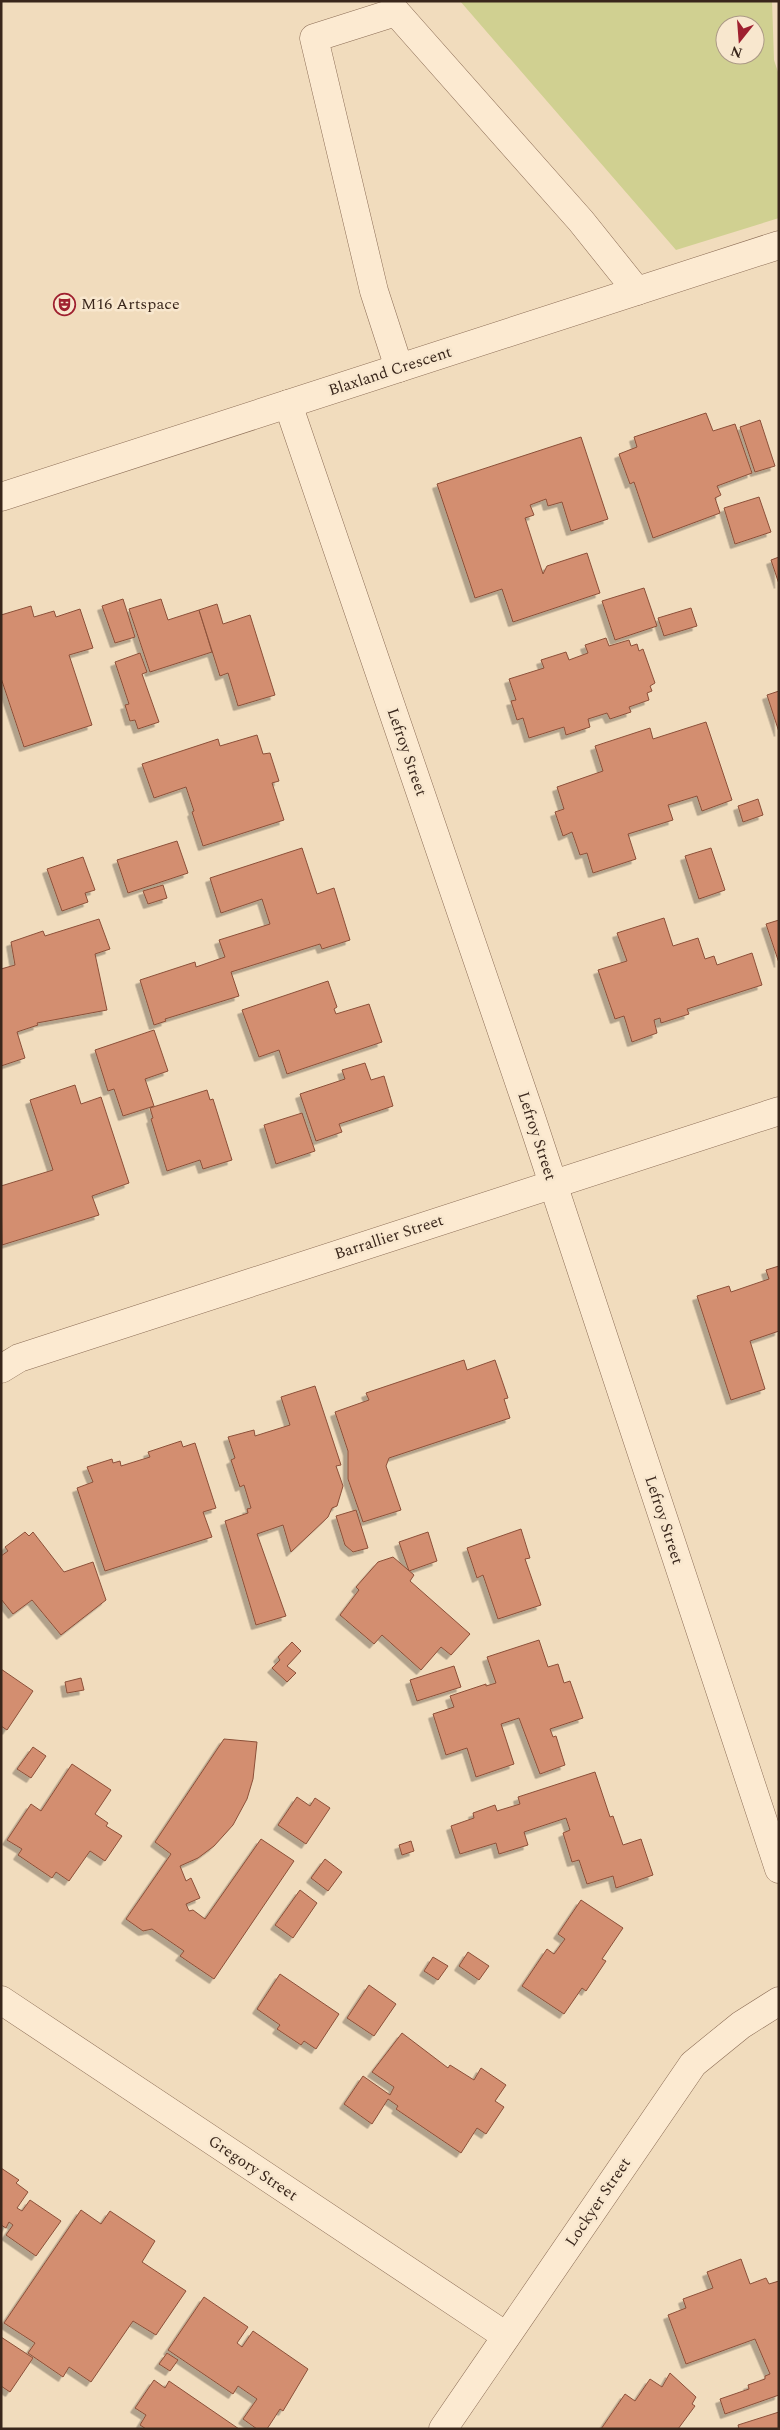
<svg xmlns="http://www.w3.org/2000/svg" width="780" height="2430" viewBox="0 0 780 2430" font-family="Spectral,serif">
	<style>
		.green { fill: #d0d091; fill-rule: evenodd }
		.building { fill: #d38e70; stroke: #8c5039; filter: url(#shadow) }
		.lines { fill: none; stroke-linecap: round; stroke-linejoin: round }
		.minor-casing { stroke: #8b6c55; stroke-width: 29 }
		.minor { stroke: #fcead1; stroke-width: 28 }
		.labels { text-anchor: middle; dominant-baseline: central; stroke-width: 5; stroke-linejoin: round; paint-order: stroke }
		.poi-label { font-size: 16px; fill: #39261b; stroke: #f8e7ce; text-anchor: start }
		.street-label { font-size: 16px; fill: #39261b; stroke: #f8e7ce }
	</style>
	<defs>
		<filter id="shadow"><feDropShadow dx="-4.5" dy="4.5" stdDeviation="0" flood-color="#0004"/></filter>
	</defs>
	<rect width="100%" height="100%" fill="#f1dcbd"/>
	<!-- green -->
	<path class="green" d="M 460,1 L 772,1 L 774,60 L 779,75 L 779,218 L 676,250 ZM 725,25 L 755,25 L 755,55 L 725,55 Z"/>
	<!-- building -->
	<g class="building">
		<polygon points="706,413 713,431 735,424 752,473 717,486 721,495 715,498 720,513 653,538 634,482 630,484 619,454 637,447 634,437"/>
		<polygon points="760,420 775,466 755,472 740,427"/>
		<polygon points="581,437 608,519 571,531 562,502 548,506 546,499 530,505 534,515 525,518 543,574 547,566 587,553 600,593 513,622 502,589 475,598 437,484"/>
		<polygon points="759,497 771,532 735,544 724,508"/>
		<polygon points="779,557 779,584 771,560"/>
		<polygon points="644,588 657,626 615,640 602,601"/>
		<polygon points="123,599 135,637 115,643 102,606"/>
		<polygon points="161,599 168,620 199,610 212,652 150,672 129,609"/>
		<polygon points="217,604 223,624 250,615 275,695 238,706 228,673 220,676 199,610"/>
		<polygon points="31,606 34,617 54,611 56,617 80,609 93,648 69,655 92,725 24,747 1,678 1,615"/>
		<polygon points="691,608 697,626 664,636 658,618"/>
		<polygon points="606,638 609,646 629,640 631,646 637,644 639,651 643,649 655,683 650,686 652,691 647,693 649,700 629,707 631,712 610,719 607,713 588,719 590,727 566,735 564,727 529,738 523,718 517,720 511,701 516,700 509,679 544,668 541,660 566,652 569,660 588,653 585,645"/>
		<polygon points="140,653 147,672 142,674 159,722 138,729 135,720 130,721 125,705 129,704 115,662"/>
		<polygon points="779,691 779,732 767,695"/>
		<polygon points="706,722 732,800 702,811 697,796 668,805 673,820 628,834 636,859 593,873 587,853 580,855 572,832 563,836 555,812 564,809 557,787 603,771 595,746 650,728 653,739"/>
		<polygon points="257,735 263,754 270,753 279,781 272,783 284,820 203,846 192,812 194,811 186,787 154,798 142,764 218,739 220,746"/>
		<polygon points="758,799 763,815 743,822 738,806"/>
		<polygon points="177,841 188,873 128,893 117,860"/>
		<polygon points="302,848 317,894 334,888 350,940 322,949 320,944 231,972 239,996 165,1019 166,1021 154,1025 140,980 195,962 196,967 225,957 219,940 270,924 262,899 221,913 210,878"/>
		<polygon points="711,848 725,890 699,899 685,856"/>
		<polygon points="83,857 95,890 85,893 88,902 62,911 47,869"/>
		<polygon points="163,885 167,898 148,904 143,891"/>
		<polygon points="664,918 673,946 698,938 705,959 714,956 717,965 752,953 762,985 687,1009 689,1014 661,1023 660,1018 654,1020 657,1033 632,1042 624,1016 615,1019 598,970 627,961 617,933"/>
		<polygon points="99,919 110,949 95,954 107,1010 37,1023 38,1025 17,1032 25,1058 1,1066 1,969 15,965 11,942 43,931 45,936"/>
		<polygon points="779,920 779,963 766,924"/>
		<polygon points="328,981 337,1007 334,1009 336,1014 369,1004 382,1042 287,1074 279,1050 259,1057 242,1010"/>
		<polygon points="154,1030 168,1071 145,1079 154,1106 123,1116 114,1089 108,1091 95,1050"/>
		<polygon points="365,1063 371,1080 384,1076 393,1106 339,1124 342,1132 316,1141 300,1094 345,1079 342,1070"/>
		<polygon points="75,1085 81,1104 101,1097 129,1183 92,1196 99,1215 2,1245 1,1186 53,1170 30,1100"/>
		<polygon points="207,1090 210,1100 213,1099 232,1160 203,1169 200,1160 167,1171 151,1119 153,1118 150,1108"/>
		<polygon points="302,1113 315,1151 276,1164 264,1125"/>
		<polygon points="779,1266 779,1331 750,1341 765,1389 731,1400 697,1296 729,1286 731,1292 769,1279 766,1270"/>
		<polygon points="464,1360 467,1370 495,1360 508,1398 504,1399 510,1418 389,1458 386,1466 401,1510 363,1522 348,1479 348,1451 335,1412 369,1400 366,1393"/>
		<polygon points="315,1386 341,1465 336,1466 343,1486 337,1506 332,1508 328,1517 291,1552 283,1525 257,1534 286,1616 256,1625 225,1521 248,1513 247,1509 251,1508 244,1485 240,1487 231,1460 235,1458 228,1437 254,1430 255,1436 290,1425 281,1397"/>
		<polygon points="181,1441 183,1447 195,1443 216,1508 203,1512 212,1537 105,1571 77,1488 93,1482 87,1467 112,1459 113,1463 120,1461 121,1466 150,1457 148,1452"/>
		<polygon points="356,1510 368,1548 353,1552 345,1545 336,1516"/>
		<polygon points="521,1529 530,1558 525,1559 541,1605 498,1619 483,1575 477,1578 467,1548"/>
		<polygon points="25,1532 29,1536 33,1532 64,1572 93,1562 106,1600 61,1635 32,1600 13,1614 1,1599 1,1556 8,1551 5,1547"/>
		<polygon points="428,1532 437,1561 409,1571 399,1542"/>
		<polygon points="393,1557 414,1575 410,1581 470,1634 451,1655 441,1647 421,1670 382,1635 374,1644 340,1615 359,1590 356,1587 378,1562"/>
		<polygon points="539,1640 548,1667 558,1664 564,1683 570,1681 583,1718 550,1729 553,1737 556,1736 565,1765 540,1774 519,1718 501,1724 514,1764 476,1777 467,1748 446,1755 433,1714 454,1707 450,1696 486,1684 486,1686 496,1683 487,1657"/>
		<polygon points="292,1642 301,1651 287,1666 296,1673 287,1682 272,1668 280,1660 278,1657"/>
		<polygon points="454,1666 461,1687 417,1701 410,1680"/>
		<polygon points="1,1669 33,1691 7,1730 1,1726"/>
		<polygon points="81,1678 84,1690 67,1693 65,1682"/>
		<polygon points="224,1739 257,1742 253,1779 247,1799 233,1825 214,1846 198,1858 180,1866 186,1881 191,1878 200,1898 186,1904 189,1911 193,1910 205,1919 261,1839 294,1861 214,1979 180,1956 184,1951 152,1929 143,1931 126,1919 171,1854 155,1842"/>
		<polygon points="33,1747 46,1756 31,1778 17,1769"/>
		<polygon points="72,1764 111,1790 95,1814 108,1823 106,1826 122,1836 105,1861 90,1851 69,1881 56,1872 52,1878 18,1855 22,1849 7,1840 31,1804 41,1811"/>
		<polygon points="595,1772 610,1817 613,1816 623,1845 641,1839 653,1875 616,1888 613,1876 587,1884 579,1860 572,1862 563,1833 570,1830 566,1818 524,1832 528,1845 499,1854 496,1843 460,1854 451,1826 474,1818 473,1813 495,1805 497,1811 520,1804 518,1797"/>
		<polygon points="297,1797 310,1806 315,1798 330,1808 306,1844 278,1825"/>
		<polygon points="411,1841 414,1851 402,1855 399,1845"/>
		<polygon points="325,1859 342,1872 328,1891 311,1878"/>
		<polygon points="300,1890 317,1903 293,1938 275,1925"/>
		<polygon points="581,1900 623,1928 602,1959 606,1961 586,1991 582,1988 564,2014 522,1986 547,1949 554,1954 565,1939 558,1934"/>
		<polygon points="468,1952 489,1966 479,1980 459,1966"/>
		<polygon points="433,1957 448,1966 438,1980 424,1971"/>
		<polygon points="280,1974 339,2014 316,2049 304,2041 301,2045 277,2029 280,2025 257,2009"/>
		<polygon points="369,1985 396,2004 374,2036 347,2018"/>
		<polygon points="402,2033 448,2068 450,2065 474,2080 481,2068 506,2085 495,2101 504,2107 486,2134 477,2128 461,2153 396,2109 398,2106 388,2099 372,2124 344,2104 363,2076 390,2095 394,2087 372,2072"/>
		<polygon points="1,2168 19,2180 16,2183 28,2192 17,2208 22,2211 30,2200 61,2221 36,2256 6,2235 13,2225 9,2222 6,2228 1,2225"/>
		<polygon points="81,2210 101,2224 110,2211 155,2241 142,2262 186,2291 156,2335 133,2321 91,2382 69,2367 63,2377 28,2353 35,2343 4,2323"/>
		<polygon points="741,2259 750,2284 766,2278 769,2284 779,2281 779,2395 725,2414 720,2399 749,2389 748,2385 765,2379 765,2376 770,2374 755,2339 686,2364 668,2315 686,2308 683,2299 713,2288 707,2272"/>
		<polygon points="204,2297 248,2327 237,2343 242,2347 253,2331 308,2369 283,2411 280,2409 267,2429 257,2429 243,2419 257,2399 238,2386 233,2394 168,2350"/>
		<polygon points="1,2337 33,2358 10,2392 1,2386"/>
		<polygon points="167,2353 178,2360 170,2371 159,2364"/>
		<polygon points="670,2373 696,2397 692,2404 695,2406 678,2429 601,2429 625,2394 635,2401 650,2379 662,2387"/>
		<polygon points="154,2380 165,2388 169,2381 239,2429 146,2429 140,2425 146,2415 135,2408"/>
		<polygon points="779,2412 779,2429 739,2429 738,2425"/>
	</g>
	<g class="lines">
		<defs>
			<g id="minor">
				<polyline points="399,368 374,291 314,38 396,12 581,221 637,291"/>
				<polyline points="288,404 530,1114 779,1869"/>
				<polyline points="1,497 779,245"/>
				<polyline points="1,1369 19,1358 779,1111"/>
				<polyline points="1,2000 506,2336"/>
				<polyline points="443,2429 693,2064 741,2025 779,2001"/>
			</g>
		</defs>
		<!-- minor casing -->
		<use href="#minor" class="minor-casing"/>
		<!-- minor -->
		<use href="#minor" class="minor"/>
	</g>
	<!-- icons -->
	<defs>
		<symbol id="theatre-ring" viewBox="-11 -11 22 22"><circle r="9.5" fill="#f8e7ce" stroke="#9f202f" stroke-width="1.5"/><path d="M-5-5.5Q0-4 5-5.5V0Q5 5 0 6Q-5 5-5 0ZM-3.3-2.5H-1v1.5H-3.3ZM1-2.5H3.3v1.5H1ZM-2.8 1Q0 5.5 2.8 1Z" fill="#9f202f"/></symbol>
	</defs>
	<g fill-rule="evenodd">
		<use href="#theatre-ring" x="52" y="292" width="25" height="25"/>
	</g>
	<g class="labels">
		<!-- poi labels -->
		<g class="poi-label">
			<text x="81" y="304">M16 Artspace</text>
		</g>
		<!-- street labels -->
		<g class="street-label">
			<text transform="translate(390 371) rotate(-18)">Blaxland Crescent</text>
			<text transform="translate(407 752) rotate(71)">Lefroy Street</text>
			<text transform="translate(537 1136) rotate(72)">Lefroy Street</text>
			<text transform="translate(389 1237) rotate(-18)">Barrallier Street</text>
			<text transform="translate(664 1520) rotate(72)">Lefroy Street</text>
			<text transform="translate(253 2168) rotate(34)">Gregory Street</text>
			<text transform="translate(598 2202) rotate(-56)">Lockyer Street</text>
		</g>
	</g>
	<!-- border -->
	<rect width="780" height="2430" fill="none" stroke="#39261b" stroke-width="5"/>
	<!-- north arrow -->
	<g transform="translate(740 40) rotate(197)"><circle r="24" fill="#f8e7ce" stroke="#ac9a86"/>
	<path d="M0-4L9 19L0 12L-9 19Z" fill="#9f202f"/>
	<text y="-8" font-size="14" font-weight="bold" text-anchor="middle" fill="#39261b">N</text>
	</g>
</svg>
